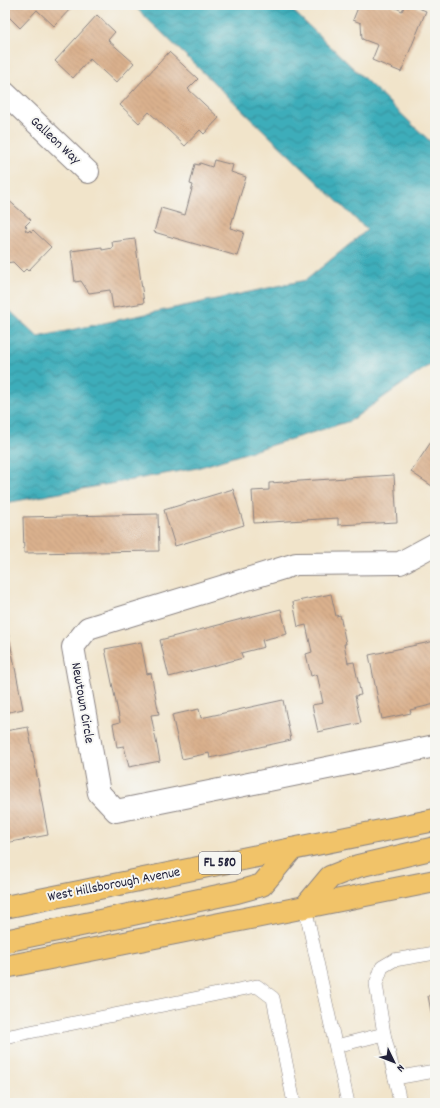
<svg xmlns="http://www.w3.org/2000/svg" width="440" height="1108" viewBox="0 0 440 1108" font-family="Dekko,sans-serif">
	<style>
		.water { fill: url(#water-waves); stroke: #30687a }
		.building { fill: url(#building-back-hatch) }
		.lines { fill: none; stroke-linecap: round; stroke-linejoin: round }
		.lane-casing { stroke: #8a8382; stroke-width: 14 }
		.street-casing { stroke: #8a8382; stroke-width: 24 }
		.primary-casing { stroke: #8a8382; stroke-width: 24 }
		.lane { stroke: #fff; stroke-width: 13 }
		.street { stroke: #fff; stroke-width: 22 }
		.primary { stroke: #f1c369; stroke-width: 22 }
		.labels { text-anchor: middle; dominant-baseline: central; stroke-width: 4; stroke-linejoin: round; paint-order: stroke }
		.shield { fill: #f6f6f2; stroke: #626272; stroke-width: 1 }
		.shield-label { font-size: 13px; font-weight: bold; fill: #22223b }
		.street-label { font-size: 14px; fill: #22223b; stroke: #f6f6f2 }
	</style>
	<defs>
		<pattern id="water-waves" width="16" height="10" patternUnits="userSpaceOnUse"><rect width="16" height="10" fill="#3eadba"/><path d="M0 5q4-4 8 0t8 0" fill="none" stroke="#348c98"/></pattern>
		<pattern id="building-back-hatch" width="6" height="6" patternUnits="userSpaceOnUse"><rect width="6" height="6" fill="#dab18d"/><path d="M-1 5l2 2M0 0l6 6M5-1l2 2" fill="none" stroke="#bb987b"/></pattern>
	</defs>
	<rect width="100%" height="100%" fill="#f6f6f2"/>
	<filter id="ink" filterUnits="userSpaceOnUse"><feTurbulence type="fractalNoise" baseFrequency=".025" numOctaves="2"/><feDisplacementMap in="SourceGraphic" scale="8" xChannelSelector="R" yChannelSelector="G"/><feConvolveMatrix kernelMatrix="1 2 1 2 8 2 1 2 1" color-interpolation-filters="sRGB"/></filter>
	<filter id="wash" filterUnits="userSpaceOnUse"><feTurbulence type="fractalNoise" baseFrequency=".012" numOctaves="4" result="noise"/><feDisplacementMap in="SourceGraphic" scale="16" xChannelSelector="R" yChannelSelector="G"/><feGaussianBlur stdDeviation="0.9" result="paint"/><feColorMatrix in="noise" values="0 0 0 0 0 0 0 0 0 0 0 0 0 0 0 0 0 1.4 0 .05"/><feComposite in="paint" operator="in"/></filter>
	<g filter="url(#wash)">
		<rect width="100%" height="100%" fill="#f1e4ca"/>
		<!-- water -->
		<polygon class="water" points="133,5 287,5 435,146 435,361 350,421 197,468 5,503 5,306 38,337 306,280 367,230"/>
		<g id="blocks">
			<!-- building -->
			<g class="building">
				<polygon points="5,5 74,5 54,26 37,10 20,28 5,13"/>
				<polygon points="359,5 393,5 392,6 402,11 405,5 411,5 426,11 401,72 372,60 378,45 362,39 361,23 353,20"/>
				<polygon points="97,15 115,32 108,40 134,63 116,83 90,59 73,78 55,61"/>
				<polygon points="169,52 198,79 188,89 219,118 204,134 200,130 185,146 149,112 139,123 120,105"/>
				<polygon points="214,160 233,165 231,172 246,177 230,228 244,232 237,256 154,232 161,208 185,215 193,185 190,184 195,164 199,165 200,163 212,167"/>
				<polygon points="6,198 31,220 25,226 27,227 25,230 28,232 30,230 31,232 33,230 51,247 28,271 26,269 23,272 13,262 5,263 5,199"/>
				<polygon points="135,239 144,303 113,308 110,290 89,293 81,281 75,282 71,251 102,247 102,250 113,248 112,242"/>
				<polygon points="435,436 435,488 411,472"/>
				<polygon points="394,475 397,522 338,525 338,518 254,523 252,491 269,490 269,483"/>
				<polygon points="233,489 244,525 175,546 164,510"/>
				<polygon points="158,514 159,551 24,553 23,517"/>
				<polygon points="331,594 336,616 340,615 346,644 344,644 348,663 354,662 361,695 355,696 361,723 318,732 312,705 323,703 317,674 311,676 306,654 312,652 306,625 298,627 293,602"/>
				<polygon points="281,609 287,634 262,640 264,647 241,653 243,658 169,677 160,640"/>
				<polygon points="5,616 23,709 5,713"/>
				<polygon points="435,641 435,704 410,710 411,713 382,719 369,655"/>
				<polygon points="141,642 147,674 151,673 159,714 151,715 160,761 129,767 124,746 117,747 113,724 120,722 105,649"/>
				<polygon points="283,700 291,740 210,758 209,753 182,759 172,715 199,709 201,718"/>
				<polygon points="28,727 48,835 5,843 5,731"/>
				<polygon points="435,995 435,1027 434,1027 428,996"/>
			</g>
		</g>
	</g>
	<g filter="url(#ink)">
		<use href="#blocks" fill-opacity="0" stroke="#8a8382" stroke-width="1"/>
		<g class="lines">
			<defs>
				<g id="lane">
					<polyline points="305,907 348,1103"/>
					<polyline points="435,953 394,960 382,967 376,984 384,1034 395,1078 435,1071"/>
					<polyline points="5,1037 257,986 273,998 294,1103"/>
					<polyline points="336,1046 384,1034"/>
					<polyline points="395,1078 400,1103"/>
				</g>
				<g id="street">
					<polyline points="5,93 88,172"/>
					<polyline points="435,544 400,563 296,564 88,628 73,647 99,793 116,811 435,746"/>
				</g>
				<g id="primary">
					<polyline points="5,907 435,820"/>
					<polyline points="305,907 330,877 358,866 435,848"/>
					<polyline points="5,941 237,892 262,885 292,849"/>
					<polyline points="5,967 435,881"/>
				</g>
			</defs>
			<!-- lane casing -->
			<use href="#lane" class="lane-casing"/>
			<!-- street casing -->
			<use href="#street" class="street-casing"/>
			<!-- primary casing -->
			<use href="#primary" class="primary-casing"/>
			<!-- lane -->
			<use href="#lane" class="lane"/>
			<!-- street -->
			<use href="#street" class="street"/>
			<!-- primary -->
			<use href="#primary" class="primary"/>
		</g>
	</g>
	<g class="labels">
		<!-- shield labels -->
		<rect class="shield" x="199" y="852" width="42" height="22" rx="3"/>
		<g class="shield-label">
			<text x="220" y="863">FL 580</text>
		</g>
		<!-- street labels -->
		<g class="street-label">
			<text transform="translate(55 141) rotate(43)">Galleon Way</text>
			<text transform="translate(82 703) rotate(80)">Newtown Circle</text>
			<text transform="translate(114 885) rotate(-11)">West Hillsborough Avenue</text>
		</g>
	</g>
	<!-- margin -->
	<rect width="440" height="1108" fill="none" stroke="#f6f6f2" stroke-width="20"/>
	<!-- north arrow -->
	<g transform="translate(394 1062) rotate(133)" stroke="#f6f6f2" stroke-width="3" paint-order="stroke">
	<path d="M0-3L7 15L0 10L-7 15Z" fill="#22223b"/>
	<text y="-6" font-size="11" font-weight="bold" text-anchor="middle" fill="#22223b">N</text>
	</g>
</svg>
